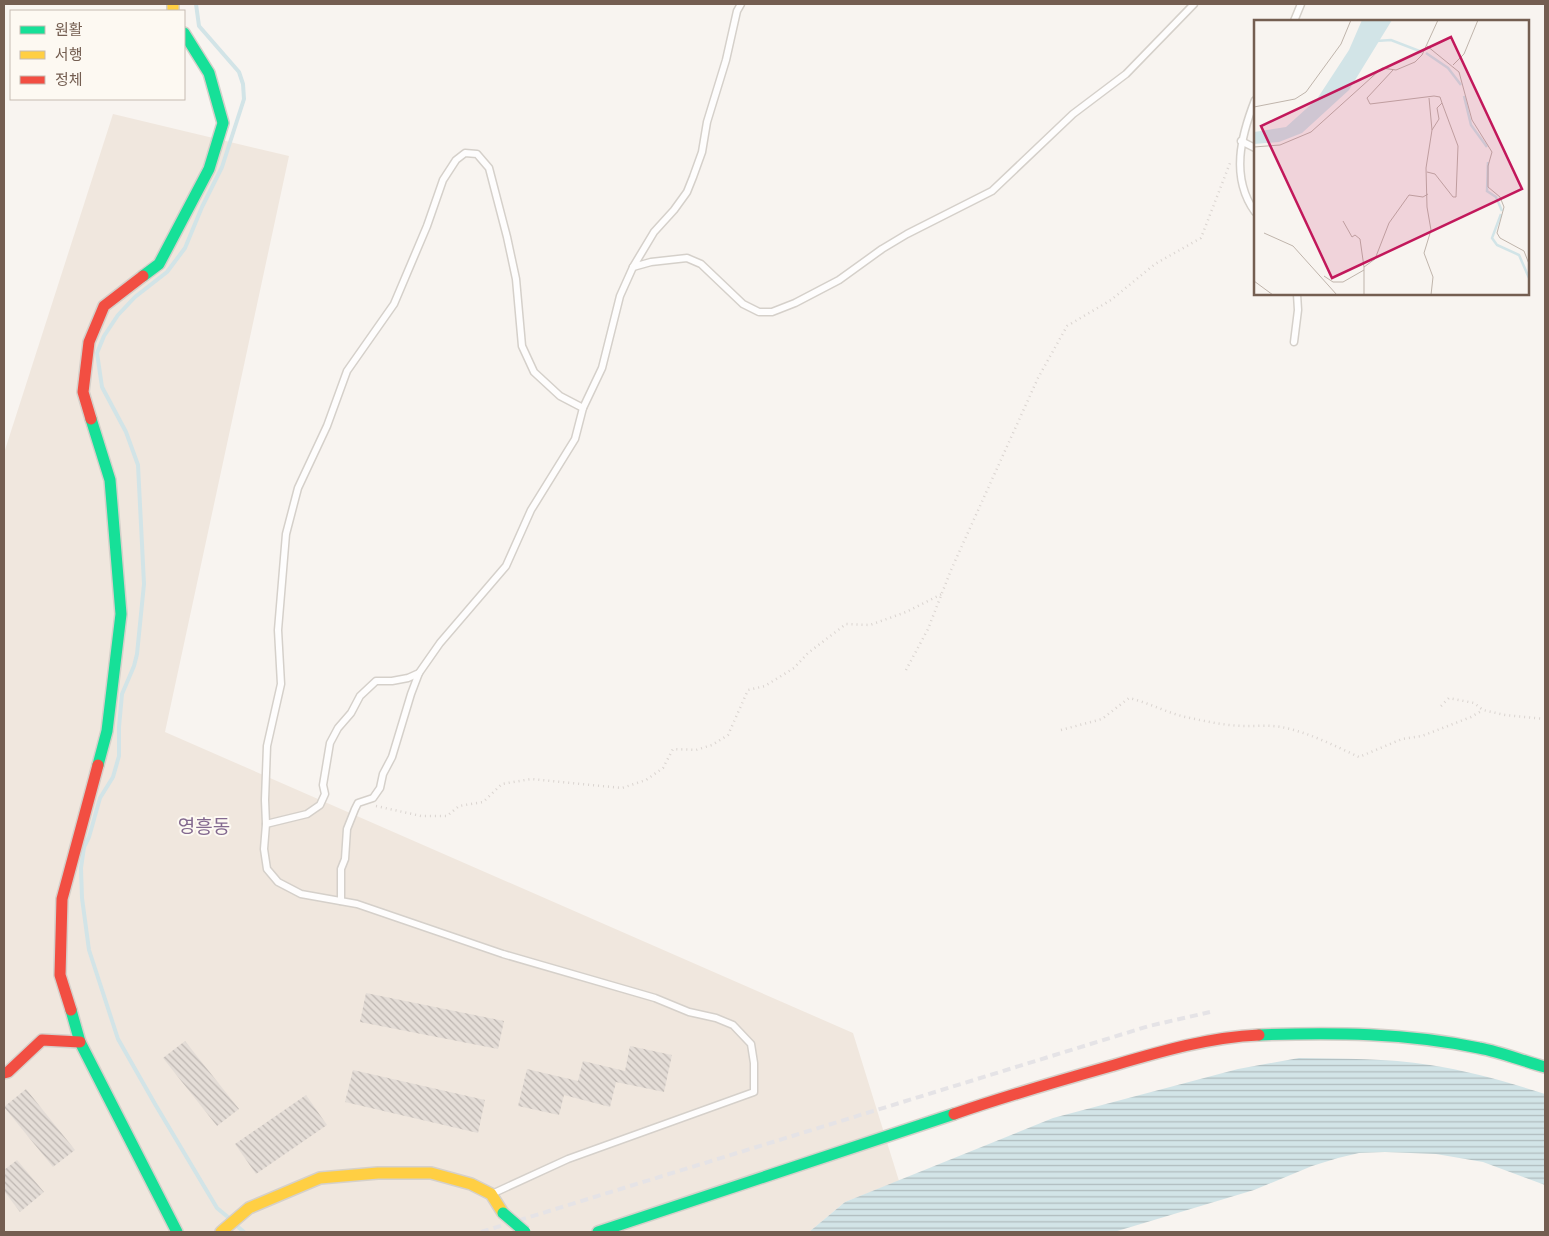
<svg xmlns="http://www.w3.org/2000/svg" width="1549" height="1236" viewBox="0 0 1549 1236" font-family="'DejaVu Sans','Noto Sans KR',sans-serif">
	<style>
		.residential { fill: #f0e7de }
		.water { fill: url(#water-rules) }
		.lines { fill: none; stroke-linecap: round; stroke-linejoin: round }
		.stream { stroke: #d2e4e7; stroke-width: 4 }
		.building { fill: url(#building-back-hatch) }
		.lane-casing { stroke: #d5d0ca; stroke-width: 9 }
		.fast-casing { stroke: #d5d0ca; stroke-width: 14 }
		.slow-casing { stroke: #d5d0ca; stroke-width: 14 }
		.jam-casing { stroke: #d5d0ca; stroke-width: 14 }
		.path { stroke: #dad4d0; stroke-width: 2.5; stroke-dasharray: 1 4; stroke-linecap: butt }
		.lane { stroke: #fefdfd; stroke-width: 6 }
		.fast { stroke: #16e098; stroke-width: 11 }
		.slow { stroke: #ffcf43; stroke-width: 11 }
		.jam { stroke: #f24e42; stroke-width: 11 }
		.rail { stroke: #e5e3e6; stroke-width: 4; stroke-dasharray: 8 5; stroke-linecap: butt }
		.fast-bridge-casing { stroke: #d9d1cd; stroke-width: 14; stroke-linecap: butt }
		.fast-bridge { stroke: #16e098; stroke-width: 11 }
		.labels { text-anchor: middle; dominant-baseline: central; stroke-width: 4; stroke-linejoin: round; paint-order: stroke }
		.quarter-label { font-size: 19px; fill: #83698f; stroke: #fdf9f2 }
		.inset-river { fill: none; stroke: #d2e4e7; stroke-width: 2.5 }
		.inset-road { fill: none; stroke: #bfb4ab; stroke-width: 1 }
		.view { fill: #c2185b; fill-opacity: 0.15; stroke: #c2185b; stroke-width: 2.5 }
		.inset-edge { fill: none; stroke: #745e51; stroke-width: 2.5 }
	</style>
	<defs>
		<pattern id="water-rules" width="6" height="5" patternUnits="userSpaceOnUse" patternTransform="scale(1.25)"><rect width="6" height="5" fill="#d2e4e7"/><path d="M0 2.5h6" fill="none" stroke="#afbcbe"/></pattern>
		<pattern id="building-back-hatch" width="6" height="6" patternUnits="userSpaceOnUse" patternTransform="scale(1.25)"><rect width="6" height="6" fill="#e4ddd7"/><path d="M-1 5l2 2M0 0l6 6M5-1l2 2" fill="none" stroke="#bdb6b1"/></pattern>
	</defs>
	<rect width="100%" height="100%" fill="#f8f4f0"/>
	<!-- residential -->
	<polygon class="residential" points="113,114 289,156 165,732 853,1033 899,1181 845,1202 809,1232 4,1232 4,453"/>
	<!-- water -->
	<path class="water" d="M 1299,1058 C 1342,1059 1387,1058 1430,1065 C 1469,1071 1508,1082 1545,1094 L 1545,1185 L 1483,1162 L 1436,1154 L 1385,1152 L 1359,1153 L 1338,1158 L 1312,1166 L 1254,1190 L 1114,1232 L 809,1232 L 845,1202 L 1053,1118 L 1238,1069 Z"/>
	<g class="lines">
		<!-- stream -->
		<g class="stream">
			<polyline points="196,4 199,26 239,72 243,84 244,99 222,167 202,207 185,248 167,272 135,297 118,315 104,336 97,353 102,387 126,432 138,465 144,584 137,654 134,666 122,694 119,727 119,756 113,777 100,798 89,837 84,847 81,868 82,898 89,950 118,1039 155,1104 217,1208 229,1218"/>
			<polyline points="237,1226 244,1232"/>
		</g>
	</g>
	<!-- building -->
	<g class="building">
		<polygon points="366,993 504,1021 498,1049 360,1022"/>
		<polygon points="185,1041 239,1109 217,1126 163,1058"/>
		<polygon points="630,1046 672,1055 664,1092 616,1082 610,1107 564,1095 559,1115 518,1106 527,1069 578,1081 583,1061 625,1071"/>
		<polygon points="353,1070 485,1100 478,1133 345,1102"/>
		<polygon points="26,1089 75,1150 53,1167 4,1107"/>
		<polygon points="306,1095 327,1125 256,1174 235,1144"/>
		<polygon points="17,1160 44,1192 20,1212 4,1191 4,1170"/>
	</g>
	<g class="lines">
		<defs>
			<g id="lane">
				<polyline points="1294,21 1301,4"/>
				<path d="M 1255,100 C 1241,136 1230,177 1255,212"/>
				<polyline points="1241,141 1255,148"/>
				<polyline points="633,267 651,262 687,258 701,264 743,304 759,312 772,312 795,303 839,280 882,249 907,234 992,191 1073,114 1126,74 1194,4"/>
				<polyline points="1294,342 1298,310 1297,294"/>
				<polyline points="266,824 265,800 267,746 281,684 278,630 286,534 298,488 327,426 347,371 394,304 427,226 443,180 456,160 465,153 477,154 489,168 507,237 516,279 522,346 534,372 560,396 583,408"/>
				<polyline points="341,901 341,869 345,859 347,829 355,809 358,803 373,798 380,788 383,774 392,757 411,694 419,673"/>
				<polyline points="494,1193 568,1159 754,1092 754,1063 751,1044 733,1025 716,1018 689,1012 655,998 503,954 357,904 301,894 278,882 267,869 264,849 266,824 307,814 320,805 325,794 323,785 330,743 338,728 351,713 360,696 376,681 392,681 408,678 419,673 440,643 506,566 531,510 575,439 583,408 602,368 620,296 633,267 654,232 674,210 687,192 693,177 702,152 707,122 726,60 737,11 741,4"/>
			</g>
			<g id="fast">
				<polyline points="143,276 159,264 209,169 223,123 209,73 184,33"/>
				<polyline points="91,419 110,480 121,614 107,731 98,765"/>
				<polyline points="71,1010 80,1042 177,1232"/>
				<path d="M 1259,1035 C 1333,1032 1407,1033 1479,1048 C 1501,1052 1523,1061 1545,1067"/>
				<polyline points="598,1232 954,1114"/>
			</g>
			<g id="slow">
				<polyline points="173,4 173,11"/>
				<polyline points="221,1232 249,1208 320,1178 378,1173 431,1173 471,1184 491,1194 503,1213"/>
			</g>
			<g id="jam">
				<polyline points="91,419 83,392 89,342 104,306 143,276"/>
				<polyline points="71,1010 60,975 62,899 98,765"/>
				<polyline points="4,1073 8,1072 42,1040 80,1042"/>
				<path d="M 954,1114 C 1006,1096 1058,1081 1111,1066 C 1159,1052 1209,1037 1259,1035"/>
			</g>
		</defs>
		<!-- lane casing -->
		<use href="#lane" class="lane-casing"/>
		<!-- fast casing -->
		<use href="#fast" class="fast-casing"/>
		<!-- slow casing -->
		<use href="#slow" class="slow-casing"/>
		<!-- jam casing -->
		<use href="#jam" class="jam-casing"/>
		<!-- path -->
		<g class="path">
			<polyline points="906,670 928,629 951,570 1038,378 1067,326 1111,300 1155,264 1201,238 1230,163"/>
			<polyline points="1441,706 1449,698 1474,703 1483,710 1505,715 1545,719"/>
			<path d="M 1061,730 L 1102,719 L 1129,698 C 1150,703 1169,714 1190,718 C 1209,722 1228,726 1247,726 C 1258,726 1270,725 1281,727 C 1308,732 1335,746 1359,757 L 1402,739 L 1422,736 L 1471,717 L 1483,710"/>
			<polyline points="376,806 421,816 447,816 459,806 483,802 502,784 531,779 622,788 646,780 663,768 673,749 696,750 712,745 728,735 748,690 765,686 794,668 808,653 846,624 870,625 906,612 942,594"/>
		</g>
		<!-- lane -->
		<use href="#lane" class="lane"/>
		<!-- fast -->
		<use href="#fast" class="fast"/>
		<!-- slow -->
		<use href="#slow" class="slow"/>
		<!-- jam -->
		<use href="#jam" class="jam"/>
		<!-- rail -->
		<polyline class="rail" points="481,1232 1149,1026 1210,1012"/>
		<defs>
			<polyline id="fast-bridge" points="503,1213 525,1232"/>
		</defs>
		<!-- fast-bridge casing -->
		<use href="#fast-bridge" class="fast-bridge-casing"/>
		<!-- fast-bridge -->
		<use href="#fast-bridge" class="fast-bridge"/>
	</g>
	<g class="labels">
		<!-- quarter labels -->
		<g class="quarter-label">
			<text x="204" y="826">영흥동</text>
		</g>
	</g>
	<!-- overview -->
	<g transform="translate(1254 20)">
		<rect width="275" height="275" fill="#f8f4f0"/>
		<path d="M 108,0 L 138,0 L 95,70 L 48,113 L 25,122 L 0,124 L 0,112 L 32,107 L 63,79 L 95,30 Z" fill="#d2e4e7"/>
		<path class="inset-river" d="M 122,21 L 137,20 L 168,32M 172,33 L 194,48 L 207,65M 210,76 L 217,105 L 233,127M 234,142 L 233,171 L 242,177 L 248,191M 247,194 L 238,218 L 243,225 L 265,235 L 275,258"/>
		<path class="inset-road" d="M 173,26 L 205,52 L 218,100 L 238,132 L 234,146 L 234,167 L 246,177 L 250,187 L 243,213 L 246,218 L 270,231 L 275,244M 199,45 L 210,34 L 224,0M 139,50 L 113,78 L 116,84 L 180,76 L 186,77 L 188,83 L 183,88 L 185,99 L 178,110 L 172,148 L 173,187 L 177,210 L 170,233 L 179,257 L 177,275M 175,78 L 178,110M 0,87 L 41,79 L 52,72 L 87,24 L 97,0M 0,127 L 26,125 L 57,112 L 128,48 L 142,50 L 161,42 L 168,35 L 184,0M 173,152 L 181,154 L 199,177 L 202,177 L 204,126 L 188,83M 89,201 L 98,217 L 101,215 L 106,219 L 110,247M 10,213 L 39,226 L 83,275M 70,256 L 79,262 L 89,262 L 110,250M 0,261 L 19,275M 110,275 L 110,247 L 121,239 L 135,203 L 155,175 L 169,177 L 174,174"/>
		<path class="view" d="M 197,17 L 268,169 L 78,258 L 7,106 Z"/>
		<rect width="275" height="275" class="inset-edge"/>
	</g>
	<!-- border -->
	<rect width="1549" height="1236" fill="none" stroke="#745e51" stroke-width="10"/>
	<!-- legend -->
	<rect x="10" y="10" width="175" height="90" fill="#fdf9f2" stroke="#c6bbb2"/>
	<rect x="20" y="26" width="25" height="8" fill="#16e098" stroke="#c6bbb2"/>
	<text x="55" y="35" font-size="15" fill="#745e51">원활</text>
	<rect x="20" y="51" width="25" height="8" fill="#ffcf43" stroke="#c6bbb2"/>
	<text x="55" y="60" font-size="15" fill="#745e51">서행</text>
	<rect x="20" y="76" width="25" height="8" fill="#f24e42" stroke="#c6bbb2"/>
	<text x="55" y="85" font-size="15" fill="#745e51">정체</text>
</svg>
